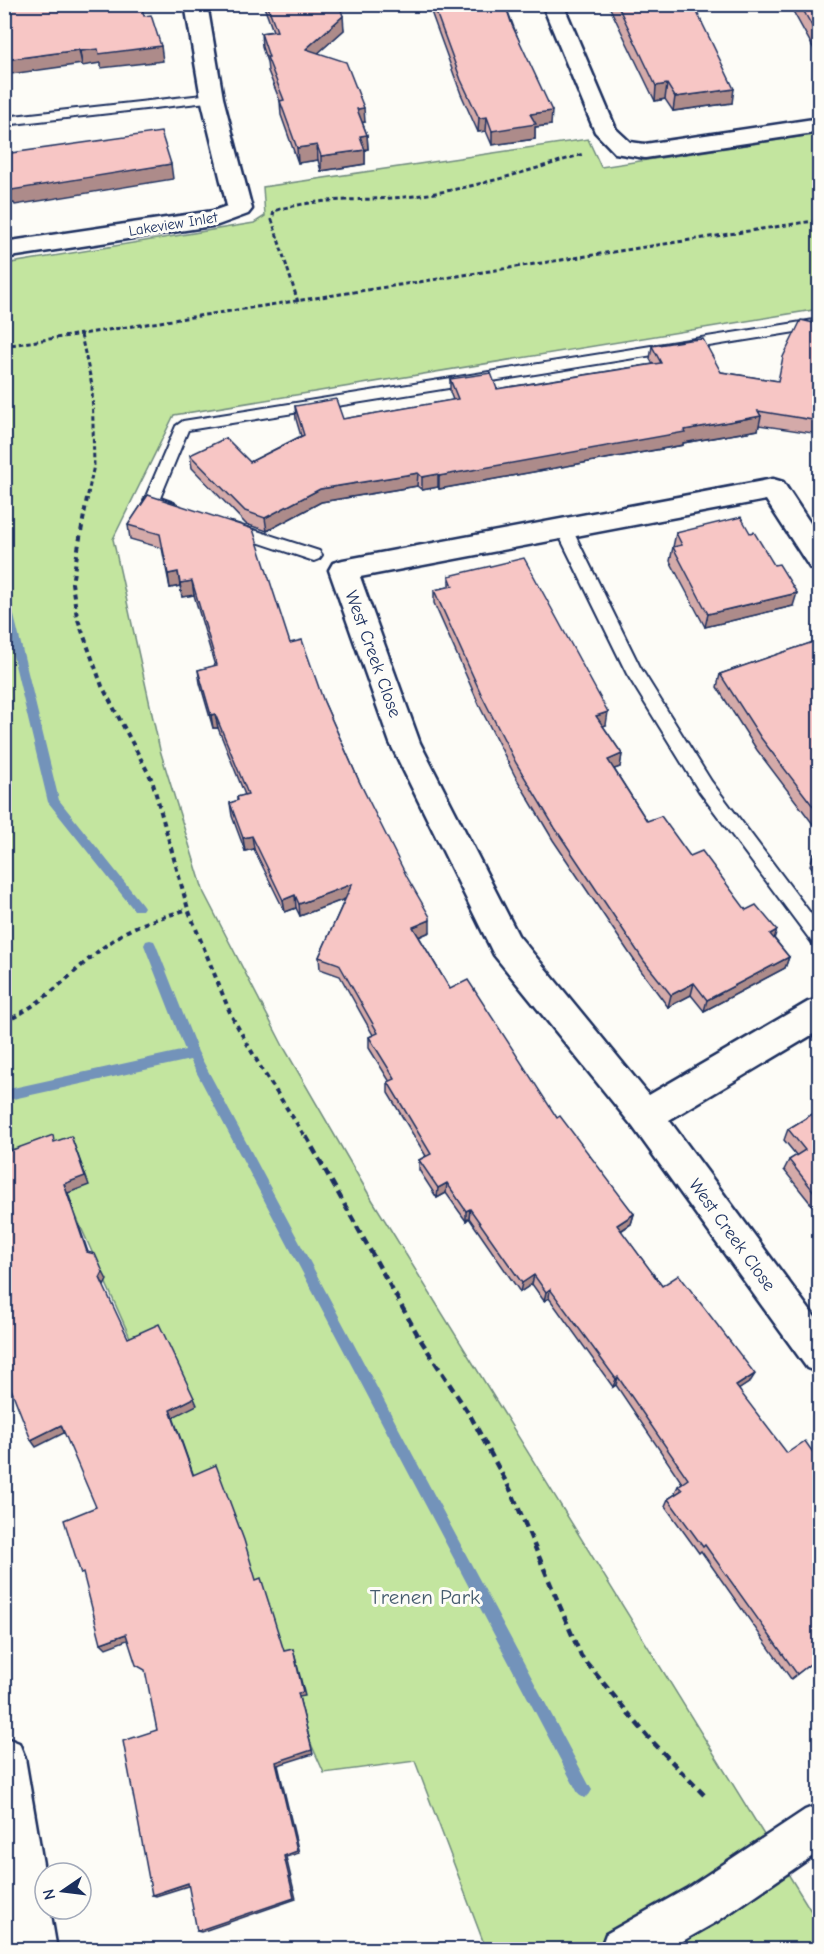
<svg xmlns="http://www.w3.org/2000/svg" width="824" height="1954" viewBox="0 0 824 1954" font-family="'Comic Neue',sans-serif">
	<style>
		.green { fill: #c3e59f; stroke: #6f8a7e; stroke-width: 1.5 }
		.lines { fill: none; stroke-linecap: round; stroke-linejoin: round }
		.stream { fill: #7393ba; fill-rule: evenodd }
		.lane-casing { stroke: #1b2f5e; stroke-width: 4 }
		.street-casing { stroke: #1b2f5e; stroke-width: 5 }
		.path-far2 { stroke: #1b2f5e; stroke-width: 3; stroke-dasharray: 4.5 3; stroke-linecap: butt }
		.path-far1 { stroke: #1b2f5e; stroke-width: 4; stroke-dasharray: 5 4.5; stroke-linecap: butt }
		.path { stroke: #1b2f5e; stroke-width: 4.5; stroke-dasharray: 8 5; stroke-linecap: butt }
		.lane { fill: #fdfcf7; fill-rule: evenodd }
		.street { fill: #fdfcf7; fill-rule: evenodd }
		.wall { fill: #d4aaa9; stroke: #1b2f5e; stroke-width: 1.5 }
		.shaded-wall { fill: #ad8b8a; stroke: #1b2f5e; stroke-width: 1.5 }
		.building { fill: #f7c6c5; stroke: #1b2f5e; stroke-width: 1.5 }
		.labels { text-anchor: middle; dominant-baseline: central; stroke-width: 6; stroke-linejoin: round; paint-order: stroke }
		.far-street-label { font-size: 15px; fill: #1b2f5e; stroke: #fdfcf7 }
		.street-label { font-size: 18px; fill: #1b2f5e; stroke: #fdfcf7 }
		.near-park-label { font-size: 21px; fill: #455c6e; stroke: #fdfcf7 }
	</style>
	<rect width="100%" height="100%" fill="#fdfcf7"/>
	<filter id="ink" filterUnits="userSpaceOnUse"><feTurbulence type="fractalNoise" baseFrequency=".0167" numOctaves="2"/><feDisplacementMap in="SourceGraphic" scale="12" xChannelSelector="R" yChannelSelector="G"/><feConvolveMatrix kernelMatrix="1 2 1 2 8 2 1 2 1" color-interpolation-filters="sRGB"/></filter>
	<g filter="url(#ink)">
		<!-- green -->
		<polygon class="green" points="819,134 819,309 174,415 113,539 160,750 204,893 283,1046 368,1193 819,1924 819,1949 486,1949 415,1761 324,1773 43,1142 5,1151 4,941 9,940 4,911 5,264 254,223 265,216 263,187 588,139 601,167"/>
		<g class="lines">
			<!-- stream -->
			<g class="stream">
				<polygon points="4,591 9,595 59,800 142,904 144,907 142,910 134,910 48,802 4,619"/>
				<polygon points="150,940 154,941 156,945 198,1052 589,1785 592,1790 589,1795 584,1798 579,1795 190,1060 4,1101 4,1090 185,1050 144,945 146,941"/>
			</g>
			<defs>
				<g id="lane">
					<polygon points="212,94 216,95 216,101 4,125 4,117"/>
					<polygon points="820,319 820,328 188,430 160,498 174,503 176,507 174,511 169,512 146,505 144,501 176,426 183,421"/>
					<polygon points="232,523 319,551 322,555 319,559 314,561 227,532 224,528 227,524"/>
					<polygon points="564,524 569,525 572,529 640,667 711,781 820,926 820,947 814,945 699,791 627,674 556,529 559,525"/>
				</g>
				<g id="street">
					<polygon points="185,4 207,4 223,98 252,209 248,214 218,225 4,258 4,242 213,211 227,206 201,98"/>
					<polygon points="542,4 563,4 616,129 630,142 645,144 820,118 820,132 645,158 615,153 595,132"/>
					<polygon points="773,479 783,482 820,538 820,571 810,568 766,500 360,577 420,743 518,935 649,1095 808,1002 820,998 820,1030 669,1120 820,1324 820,1373 807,1368 633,1127 494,955 390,743 329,570 333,563 343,560"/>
					<polygon points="4,1737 19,1743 25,1758 45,1876 45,1909 50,1909 57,1950 13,1950 4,1897"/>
					<polygon points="820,1804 820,1851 718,1921 667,1950 600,1950 606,1934 686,1889 805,1810"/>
				</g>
			</defs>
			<!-- lane casing -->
			<use href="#lane" class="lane-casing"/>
			<!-- street casing -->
			<use href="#street" class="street-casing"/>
			<!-- path-far2 -->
			<g class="path-far2">
				<path d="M 298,302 L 272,220 L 274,211 C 320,196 367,202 414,196 C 472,189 528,171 583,154"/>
				<polyline points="81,335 92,385 94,465 87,499"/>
				<polyline points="4,346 820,220"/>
			</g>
			<!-- path-far1 -->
			<g class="path-far1">
				<polyline points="87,498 72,583 77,617 102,686 152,780 188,909 231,1015 261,1068 306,1138"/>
				<path d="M 4,1022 C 52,1000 77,964 119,936 C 140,922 165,917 188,909"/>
			</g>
			<!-- path -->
			<polyline class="path" points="306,1136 420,1339 471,1417 512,1493 581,1656 648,1737 706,1797"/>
			<!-- lane -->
			<use href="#lane" class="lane"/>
			<!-- street -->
			<use href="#street" class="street"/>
		</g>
		<!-- wall -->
		<g class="wall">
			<polygon points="263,4 339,4 344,30 318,53 365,122 362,122 367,135 368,149 365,150 365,164 321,171 318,160 298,163 281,115 280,101 268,71 267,62 262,47 261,33 273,31"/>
			<polygon points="427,4 505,4 551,125 535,127 535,139 492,145 486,131 478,132 461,94 430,9"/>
			<polygon points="608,4 693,4 732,103 673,111 665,99 655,101"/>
			<polygon points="789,4 819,4 819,58"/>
			<polygon points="819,321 819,434 759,425 758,430 683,443 683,445 439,489 438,487 422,490 417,486 321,502 267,531 246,524 192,468 190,455 250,462 301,436 296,419 295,406 343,419 453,400 450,392 450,379 497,389 653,364 650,359 652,346 721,372 778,381"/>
			<polygon points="148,495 290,643 324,702 359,781 430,932 419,937 450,989 557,1118 634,1214 631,1224 621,1231 662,1286 750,1382 739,1389 819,1657 791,1679 701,1551 699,1553 665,1506 668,1499 676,1494 675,1492 678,1486 682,1483 616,1385 613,1387 549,1298 544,1301 532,1284 520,1292 469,1218 466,1221 446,1193 437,1198 419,1170 419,1160 426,1156 388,1093 388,1082 390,1082 369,1048 369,1037 373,1035 340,976 320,969 319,957 345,899 300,916 296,908 285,912 254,849 245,851 232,816 230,803 237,801 237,797 245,795 218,728 213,728 200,683 198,670 215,666 194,595 182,597 180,586 170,588 162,548 130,539 128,525"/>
			<polygon points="676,533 793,606 705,627 670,561"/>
			<polygon points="449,576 606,725 603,726 622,754 620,767 614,769 647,821 690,856 746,910 774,938 789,957 785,968 704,1011 691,995 668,1007 642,972 553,840 515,776 481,709 434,603 434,590 449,587"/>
			<polygon points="819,640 819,832 757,750 717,687 720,674"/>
			<polygon points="819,851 819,877 810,865 814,853"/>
			<polygon points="819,1110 819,1214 784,1170 789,1160 797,1156 784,1140 788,1129"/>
		</g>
		<!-- shaded-wall -->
		<g class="shaded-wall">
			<polygon points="343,16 344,30 307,63 306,49"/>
			<polygon points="161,46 163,61 101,68 101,63 82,66 80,51 98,49"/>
			<polygon points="79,50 82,64 4,75 4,60"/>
			<polygon points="667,84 665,99 655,101 656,86"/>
			<polygon points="734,89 732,103 673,111 675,97"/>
			<polygon points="364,108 365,122 357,123 357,109"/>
			<polygon points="552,111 551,125 535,127 535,139 492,145 492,131 530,114"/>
			<polygon points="487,117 486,131 478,132 479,118"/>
			<polygon points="367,135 368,149 360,150 360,136"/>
			<polygon points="317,145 318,160 298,163 297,148"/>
			<polygon points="365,150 365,164 321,171 321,156"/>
			<polygon points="171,164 173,179 15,205 14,203 4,204 4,189"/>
			<polygon points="761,416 758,430 683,443 683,445 439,489 439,476 684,430"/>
			<polygon points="418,473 417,486 321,502 267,531 265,518 320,489"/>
			<polygon points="438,474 438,487 422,490 422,477"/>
			<polygon points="178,572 180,586 170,588 168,574"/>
			<polygon points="192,581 194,595 182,597 180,583"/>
			<polygon points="797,593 793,606 705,627 708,614"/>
			<polygon points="608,712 606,725 594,729 596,716"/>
			<polygon points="215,714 218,728 213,728 211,715"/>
			<polygon points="622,754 620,767 606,772 608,760"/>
			<polygon points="252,836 254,849 245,851 243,838"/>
			<polygon points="352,884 353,896 300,916 299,904"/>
			<polygon points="295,895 296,908 285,912 283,900"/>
			<polygon points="430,920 430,932 413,939 413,927"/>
			<polygon points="777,930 773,942 770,934"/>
			<polygon points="789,957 785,968 704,1011 707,1000"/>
			<polygon points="694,983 691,995 668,1007 671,995"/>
			<polygon points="71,1136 89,1185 68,1193 91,1261 87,1252 64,1184"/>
			<polygon points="447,1183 446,1193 437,1198 438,1188"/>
			<polygon points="470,1209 469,1218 466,1221 466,1211"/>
			<polygon points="634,1214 631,1224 614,1235 617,1225"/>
			<polygon points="103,1272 107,1280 104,1286 100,1278"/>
			<polygon points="534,1275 532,1284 520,1292 522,1283"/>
			<polygon points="550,1289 549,1298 544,1301 546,1292"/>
			<polygon points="755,1374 750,1382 732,1394 736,1386"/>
			<polygon points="618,1377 616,1385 613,1387 616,1379"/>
			<polygon points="194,1398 197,1405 173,1417 196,1482 170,1410"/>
			<polygon points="61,1425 66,1432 36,1447 31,1440"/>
			<polygon points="126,1634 130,1639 106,1648 101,1643"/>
			<polygon points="293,1649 305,1696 299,1697 313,1754 278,1765 299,1853 286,1857 296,1899 201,1932 197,1931 284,1856 276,1762 298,1693"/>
			<polygon points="188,1883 191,1885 156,1896 152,1895"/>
		</g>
		<!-- building -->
		<g class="building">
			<polygon points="4,4 141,4 144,16 151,15 161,46 99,54 98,49 80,51 79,50 4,60"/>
			<polygon points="267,4 339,4 343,16 306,49 346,62 364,108 357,109 367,135 360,136 365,150 321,156 317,145 297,148 280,101 284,100 267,57 269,57 261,33 277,31"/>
			<polygon points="433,4 505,4 512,25 552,111 530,114 536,124 492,131 487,117 479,118 461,80"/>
			<polygon points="617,4 693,4 734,89 675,97 667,84 656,86"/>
			<polygon points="800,4 819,4 819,39"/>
			<polygon points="161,132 171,164 12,190 11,188 4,189 4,154"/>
			<polygon points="801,320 818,324 819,321 819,421 758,411 761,416 684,430 685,432 439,476 438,474 422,477 418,473 320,489 265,518 245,511 190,455 226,438 250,462 304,435 295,406 336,399 343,419 458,399 450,379 491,373 497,389 661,363 652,346 689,340 703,339 721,372 778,381 783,357"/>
			<polygon points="148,495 253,529 290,643 302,640 324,702 359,781 407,877 430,917 430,920 413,927 450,989 468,980 557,1118 560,1116 634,1214 617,1225 662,1286 679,1275 755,1374 736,1386 787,1453 805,1441 819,1461 819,1657 797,1674 705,1545 703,1547 668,1499 682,1490 678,1486 688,1479 618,1377 616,1379 550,1289 546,1292 534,1275 522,1283 470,1209 466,1211 447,1183 438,1188 419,1160 431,1154 388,1082 395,1079 369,1037 378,1033 339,964 319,957 352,884 299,904 295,895 283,900 252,836 243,838 230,803 238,800 237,797 248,794 215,714 211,715 198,670 217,665 192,581 180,583 178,572 168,574 160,534 128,525"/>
			<polygon points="741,517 750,533 754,532 774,565 779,564 797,593 708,614 673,547 682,545 676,533"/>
			<polygon points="524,558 608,712 596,716 622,754 608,760 647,821 661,816 690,856 702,851 746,910 756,905 777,930 770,934 789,957 707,1000 694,983 671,995 644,961 555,828 516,763 482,696 434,590 453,586 449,576"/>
			<polygon points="819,640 819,814 761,738 720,674"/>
			<polygon points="819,851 819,860 814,853"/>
			<polygon points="819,1110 819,1198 789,1160 805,1150 788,1129"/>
			<polygon points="53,1135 54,1142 71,1136 85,1176 64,1184 87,1252 95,1254 103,1272 100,1278 128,1338 159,1324 194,1398 170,1410 193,1475 216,1465 244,1540 256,1580 261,1578 284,1651 293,1649 303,1692 298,1693 312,1750 276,1762 297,1851 284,1856 294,1898 197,1931 188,1883 152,1895 123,1741 157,1730 145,1670 136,1665 126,1634 101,1643 83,1573 81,1574 64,1520 96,1507 61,1425 31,1440 4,1371 4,1153"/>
		</g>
	</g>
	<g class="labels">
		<!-- far-street labels -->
		<g class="far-street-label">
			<text transform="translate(173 224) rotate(-9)">Lakeview Inlet</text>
		</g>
		<!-- street labels -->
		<g class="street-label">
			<text transform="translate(373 654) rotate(70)">West Creek Close</text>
			<text transform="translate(732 1235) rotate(54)">West Creek Close</text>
		</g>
		<!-- near-park labels -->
		<g class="near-park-label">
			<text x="425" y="1597">Trenen Park</text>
		</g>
	</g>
	<!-- margin -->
	<rect width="824" height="1954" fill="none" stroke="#fdfcf7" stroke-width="24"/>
	<rect x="12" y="12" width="800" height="1930" fill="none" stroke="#1b2f5e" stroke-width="2" filter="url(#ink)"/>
	<!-- north arrow -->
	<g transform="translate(63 1891) rotate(256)"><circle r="28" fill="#fdfcf7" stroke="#a3aaba" stroke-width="1.5"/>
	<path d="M0-4.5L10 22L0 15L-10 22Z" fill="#1b2f5e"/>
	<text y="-9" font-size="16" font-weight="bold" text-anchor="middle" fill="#1b2f5e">N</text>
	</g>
</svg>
